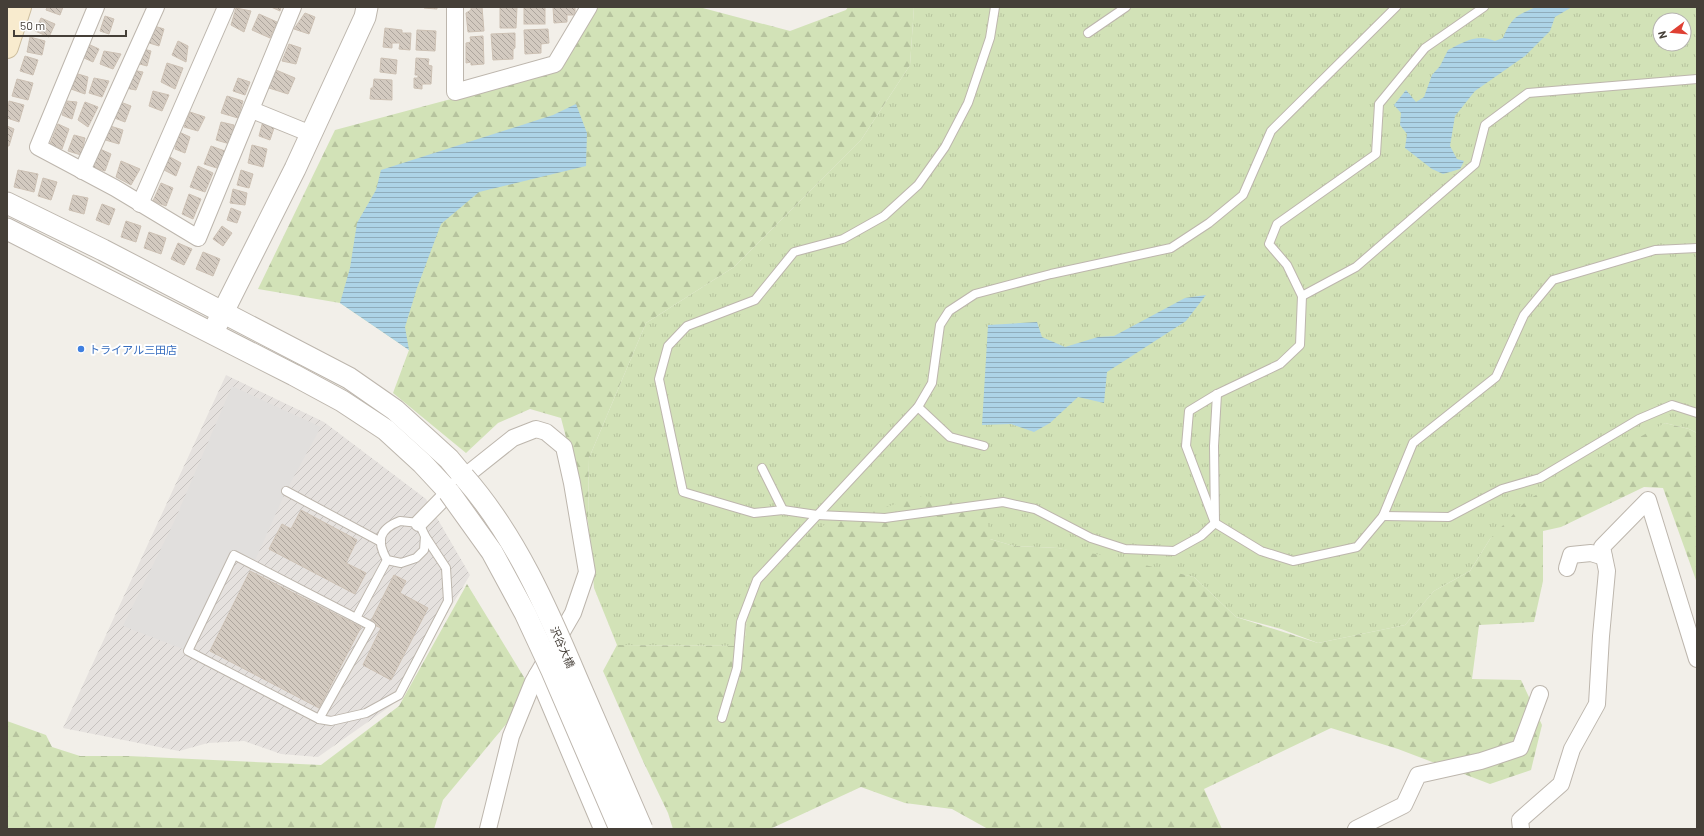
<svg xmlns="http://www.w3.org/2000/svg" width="1704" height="836" viewBox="0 0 1704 836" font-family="Barlow,'Noto Sans JP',sans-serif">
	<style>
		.industrial { fill: url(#industrial-furrows) }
		.grass { fill: url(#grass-tufts); fill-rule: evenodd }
		.forest { fill: url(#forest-firs) }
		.parking { fill: #e1dfdd }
		.water { fill: url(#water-rules) }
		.building { fill: url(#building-back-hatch); stroke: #cdc1b4 }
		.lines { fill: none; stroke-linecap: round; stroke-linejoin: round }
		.service-casing { stroke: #bdb6ad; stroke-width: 10 }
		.minor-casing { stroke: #bdb6ad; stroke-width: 18 }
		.tertiary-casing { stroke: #bdb6ad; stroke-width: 23 }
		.secondary-casing { stroke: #ccbd9e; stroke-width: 24 }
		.service { stroke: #fff; stroke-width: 8 }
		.minor { stroke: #fff; stroke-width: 16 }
		.tertiary { stroke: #fff; stroke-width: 21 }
		.secondary { stroke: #f8ebce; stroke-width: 22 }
		.tertiary-bridge-casing { stroke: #bdb6ad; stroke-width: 23; stroke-linecap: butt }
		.tertiary-bridge { stroke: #fff; stroke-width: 21 }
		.shop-dot { fill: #3f7fe0; stroke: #fff; stroke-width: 1.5 }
		.labels { text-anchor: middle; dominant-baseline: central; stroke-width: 4; stroke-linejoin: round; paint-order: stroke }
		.shop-label { font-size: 11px; fill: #366cbe; stroke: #fff; text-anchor: start }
		.street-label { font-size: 11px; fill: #453f38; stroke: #fff }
	</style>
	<defs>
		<pattern id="industrial-furrows" width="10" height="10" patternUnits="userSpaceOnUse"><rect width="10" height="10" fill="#e5e1de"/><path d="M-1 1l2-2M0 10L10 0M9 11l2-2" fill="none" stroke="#c6c2bf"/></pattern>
		<pattern id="grass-tufts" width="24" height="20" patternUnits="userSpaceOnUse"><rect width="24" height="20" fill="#d2e2b7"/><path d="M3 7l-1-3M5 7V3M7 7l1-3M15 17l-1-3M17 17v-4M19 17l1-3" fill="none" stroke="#b6c39e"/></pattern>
		<pattern id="forest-firs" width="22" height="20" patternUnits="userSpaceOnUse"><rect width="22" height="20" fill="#d2e2b7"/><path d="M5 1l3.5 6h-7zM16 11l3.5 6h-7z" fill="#b6c39e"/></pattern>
		<pattern id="water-rules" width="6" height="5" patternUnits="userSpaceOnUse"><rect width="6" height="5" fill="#add4e7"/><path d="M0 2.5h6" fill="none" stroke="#8fadbc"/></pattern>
		<pattern id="building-back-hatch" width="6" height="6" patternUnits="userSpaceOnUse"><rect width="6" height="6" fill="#d3cac0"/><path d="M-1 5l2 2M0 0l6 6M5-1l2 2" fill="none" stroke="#ada59d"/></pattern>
	</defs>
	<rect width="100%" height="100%" fill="#f2efe9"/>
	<!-- industrial -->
	<polygon class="industrial" points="226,375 324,422 426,499 470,575 392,705 318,757 281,754 244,741 208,743 179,751 63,728"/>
	<!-- grass -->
	<path class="grass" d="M 914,7 L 1697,7 L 1697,433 L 1689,429 L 1665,423 L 1490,539 L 1470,571 L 1434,591 L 1405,625 L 1318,643 L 1281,629 L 1236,617 L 1194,577 L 1058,548 L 1014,546 L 990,539 L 750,596 L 744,646 L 617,645 L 594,588 L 588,522 L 589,458 L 646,323 L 734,267 L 861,140 L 910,65 ZM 1660,20 L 1684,20 L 1684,44 L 1660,44 Z"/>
	<!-- forest -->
	<g class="forest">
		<polygon points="598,7 699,7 790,31 846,10 848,7 914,7 910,65 861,140 734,267 646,323 589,458 588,522 561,418 530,409 498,423 466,453 393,393 409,350 340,303 258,289 335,130 559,70"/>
		<polygon points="1665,423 1689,429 1697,433 1697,583 1663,488 1644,487 1561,527 1543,531 1543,581 1534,622 1479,625 1472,679 1521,680 1542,725 1531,770 1490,784 1398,749 1331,728 1204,789 1222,829 988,829 952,809 905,803 861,787 770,829 673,829 668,813 642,759 603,671 617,645 744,646 750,596 815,528 923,496 985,505 990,539 1014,546 1058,548 1108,556 1194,577 1236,617 1318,643 1405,625 1434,591 1470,571 1490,539 1527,500"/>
		<polygon points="467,584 533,692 443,800 434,829 7,829 7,721 46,735 52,747 80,756 128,756 321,765 399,706"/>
	</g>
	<!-- parking -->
	<polygon class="parking" points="232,386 321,427 286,491 253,565 234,555 188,651 123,626 174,522"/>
	<!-- water -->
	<g class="water">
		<path d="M 1536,7 L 1572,7 L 1555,17 L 1550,31 L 1525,56 L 1475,91 L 1455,116 L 1450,146 L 1457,159 L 1464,161 L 1460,169 L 1443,174 L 1432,169 L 1405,148 L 1407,134 L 1400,125 L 1401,113 L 1394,105 L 1406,90 L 1416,102 L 1424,97 L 1432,75 L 1440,66 L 1448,50 C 1463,42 1478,33 1495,41 L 1503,38 C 1512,17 1516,16 1536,7 Z"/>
		<polygon points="576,104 587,133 586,166 479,192 441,224 417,288 405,327 409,350 340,303 350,268 357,223 376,190 381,170 553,115"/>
		<polygon points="1206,295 1186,321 1107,372 1104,403 1078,397 1050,423 1034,432 1011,424 982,425 988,325 1037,322 1042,337 1065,347 1098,337 1114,336 1185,298"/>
	</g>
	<!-- building -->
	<g class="building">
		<polygon points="47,7 63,7 60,15 46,10"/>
		<polygon points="271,7 281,7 280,11"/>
		<polygon points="424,7 437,7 437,9 424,8"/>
		<polygon points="471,7 482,7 484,31 468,32 466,13 471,10"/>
		<polygon points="500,7 517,7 516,28 500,28"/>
		<rect x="524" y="7" width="21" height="17"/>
		<polygon points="553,7 575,7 575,15 567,15 567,22 554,23"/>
		<polygon points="236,8 251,11 244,32 231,25"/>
		<polygon points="305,13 315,17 309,34 294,29"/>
		<polygon points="259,14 277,22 270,38 252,30"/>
		<polygon points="105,16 114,19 109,34 100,31"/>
		<polygon points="41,18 55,24 49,37 35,31"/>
		<polygon points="151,25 164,29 159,46 146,42"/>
		<polygon points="385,28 402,30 402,33 411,33 410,50 399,49 400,43 392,43 392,48 383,47"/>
		<polygon points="548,29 549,43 541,44 541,53 525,54 524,30"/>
		<polygon points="417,30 436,31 435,51 416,50"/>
		<polygon points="515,33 515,48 513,49 513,59 493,60 491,34"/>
		<polygon points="483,36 484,64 471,65 471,62 466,63 466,43 471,42 470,37"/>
		<polygon points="30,37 45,41 42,55 27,52"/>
		<polygon points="178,41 188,46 186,62 172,55"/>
		<polygon points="88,44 99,49 93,62 82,57"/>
		<polygon points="289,44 301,48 296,64 282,61"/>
		<polygon points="140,48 151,51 147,66 136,63"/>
		<polygon points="104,51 121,54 113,69 100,64"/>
		<polygon points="25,56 38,60 33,75 20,71"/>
		<polygon points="381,58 397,60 396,74 380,72"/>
		<polygon points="416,58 429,59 428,65 432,66 431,84 422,84 422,89 414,88 414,78 418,78 418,75 415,75"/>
		<polygon points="167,63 183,68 175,89 161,82"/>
		<polygon points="132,70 143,72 136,90 125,88"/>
		<polygon points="276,70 295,78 288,94 269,88"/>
		<polygon points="78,74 88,77 85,94 71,89"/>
		<polygon points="94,78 109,81 102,97 89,93"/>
		<polygon points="238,78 250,82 245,95 233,91"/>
		<polygon points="17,79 33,83 28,100 12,96"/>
		<polygon points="374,79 392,80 392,100 370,99 371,88 373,88"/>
		<polygon points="153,91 169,95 162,111 149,106"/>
		<polygon points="227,96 243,101 238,118 221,113"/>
		<polygon points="9,101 24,105 19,122 7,118"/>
		<polygon points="67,101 77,102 72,119 62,115"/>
		<polygon points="118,101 131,106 125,122 112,117"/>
		<polygon points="85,102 98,107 88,127 78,120"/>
		<polygon points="190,112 205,117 198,131 184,127"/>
		<polygon points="263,121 275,125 270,140 259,136"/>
		<polygon points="221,122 234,125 230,144 216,140"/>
		<polygon points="58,124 69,129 62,149 50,144"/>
		<polygon points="107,125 123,130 119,144 102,139"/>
		<polygon points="7,126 14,129 9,146 7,146"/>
		<polygon points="179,132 190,137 185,153 175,149"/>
		<polygon points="74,135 85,138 81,155 68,151"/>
		<polygon points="252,145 267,149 263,167 248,163"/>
		<polygon points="211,146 225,151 220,169 204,164"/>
		<polygon points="100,149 111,154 105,171 92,167"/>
		<polygon points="170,157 181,163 176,176 164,170"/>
		<polygon points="121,161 140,169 131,185 116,177"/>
		<polygon points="198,166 213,173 205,192 190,187"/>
		<polygon points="18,170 38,174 34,192 14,187"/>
		<polygon points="241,170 253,174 249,188 237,185"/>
		<polygon points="43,178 57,182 51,200 38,196"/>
		<polygon points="161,183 173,188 166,206 153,201"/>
		<polygon points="233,189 247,193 245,205 230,203"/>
		<polygon points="189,194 201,199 193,219 182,214"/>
		<polygon points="73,195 88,198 84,214 69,210"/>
		<polygon points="102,204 115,209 109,225 96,220"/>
		<polygon points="231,208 241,212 237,223 227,220"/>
		<polygon points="126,221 141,226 136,242 121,237"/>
		<polygon points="222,226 232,233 223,246 213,239"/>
		<polygon points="149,232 166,238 161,254 144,248"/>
		<polygon points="178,243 192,249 184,265 171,259"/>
		<polygon points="203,252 220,259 213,276 196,269"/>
		<polygon points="301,510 357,540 346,563 366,573 355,594 269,549 282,524 291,529"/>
		<polygon points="250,571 361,627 319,708 210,651"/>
		<polygon points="394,575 406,581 400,593 428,608 391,680 363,665 381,628 370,623"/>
	</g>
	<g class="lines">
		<defs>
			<g id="service">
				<polyline points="995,7 990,38 968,103 945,147 918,185 884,216 843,239 794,252 755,300 687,326 668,346 659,379 683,492 754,513 783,510 817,515 885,518 1003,502 1035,509 1091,538 1125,549 1174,551 1201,536 1215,523 1186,446 1189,411 1217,394 1280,364 1300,345 1302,296 1287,265 1269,244 1277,224 1376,154 1379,104 1425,48 1484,7"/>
				<polyline points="1088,33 1126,7"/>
				<polyline points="1302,296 1356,267 1475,164 1485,125 1528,93 1697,79"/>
				<polyline points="1217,394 1214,446 1215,523 1261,551 1293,561 1357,547 1383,516 1413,443 1496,377 1524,315 1553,280 1655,250 1697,248"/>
				<polyline points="918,407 950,437 984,446"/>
				<polyline points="762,468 783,510"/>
				<polyline points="286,491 381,542"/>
				<polyline points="1383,516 1449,517 1502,489 1540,478 1639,419 1672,405 1697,413"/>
				<path d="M 400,521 L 419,523 L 425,536 L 424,550 L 416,558 L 401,563 L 387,560 C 376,541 379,529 400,521 Z"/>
				<polyline points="387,560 356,618 234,555 188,651 319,719 331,721 366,713 399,695 448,601 446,568 425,536"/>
				<polyline points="722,718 737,668 741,622 757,580 918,407 932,383 940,325 949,311 975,294 1051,274 1171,248 1209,223 1243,195 1271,131 1396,7"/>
				<polyline points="319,719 371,626 356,618"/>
			</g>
			<g id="minor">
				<polyline points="96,7 38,147 115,188 198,238 293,7"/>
				<polyline points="455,7 455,92 555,64 589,7"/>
				<polyline points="252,110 311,134"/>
				<polyline points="82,171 156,7"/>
				<polyline points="140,204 226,7"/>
				<polyline points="419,523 464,477 513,438 536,429 546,432 564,447 572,483 587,572 573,613 533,682 511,736 488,829"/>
				<polyline points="1567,568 1571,555 1591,553 1604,557"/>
				<polyline points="537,675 602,829"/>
				<polyline points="1356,829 1404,805 1418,775 1481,761 1520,748 1540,694"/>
				<polyline points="1521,829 1520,820 1561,784 1572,749 1597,704 1601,636 1607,571 1602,547 1648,500 1697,659"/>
			</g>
			<g id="tertiary">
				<polyline points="7,203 103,250 349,378 395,410 449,459 464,477"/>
				<polyline points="7,229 294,375 342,401 386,430 422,463 449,492"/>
				<polyline points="217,324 295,169 365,17 367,7"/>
			</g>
			<polyline id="secondary" points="7,47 20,7"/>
		</defs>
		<!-- service casing -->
		<use href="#service" class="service-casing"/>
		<!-- minor casing -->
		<use href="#minor" class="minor-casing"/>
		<!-- tertiary casing -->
		<use href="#tertiary" class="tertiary-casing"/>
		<!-- secondary casing -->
		<use href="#secondary" class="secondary-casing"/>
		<!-- service -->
		<use href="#service" class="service"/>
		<!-- minor -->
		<use href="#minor" class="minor"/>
		<!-- tertiary -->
		<use href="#tertiary" class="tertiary"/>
		<!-- secondary -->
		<use href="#secondary" class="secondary"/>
		<defs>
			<g id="tertiary-bridge">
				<path d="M 464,477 C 515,535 547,608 577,679 C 599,729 620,779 642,829"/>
				<polyline points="449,492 492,552 525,613 552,671 620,829"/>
			</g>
		</defs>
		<!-- tertiary-bridge casing -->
		<use href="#tertiary-bridge" class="tertiary-bridge-casing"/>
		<!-- tertiary-bridge -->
		<use href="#tertiary-bridge" class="tertiary-bridge"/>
	</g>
	<!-- markers -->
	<circle class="shop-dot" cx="81" cy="349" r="4"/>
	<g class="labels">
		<!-- shop labels -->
		<g class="shop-label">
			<text x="89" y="349">トライアル三田店</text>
		</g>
		<!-- street labels -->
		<g class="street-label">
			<text transform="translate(563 647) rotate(66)">沢谷大橋</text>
		</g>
	</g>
	<!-- border -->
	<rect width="1704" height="836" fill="none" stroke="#453f38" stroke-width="16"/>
	<!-- north arrow -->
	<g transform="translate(1672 32) rotate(254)"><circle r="19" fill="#ffffff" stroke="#b5b2af"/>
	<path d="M0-3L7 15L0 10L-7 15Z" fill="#df4033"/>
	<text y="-6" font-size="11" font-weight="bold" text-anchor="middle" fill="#453f38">N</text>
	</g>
	<!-- scale -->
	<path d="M14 30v6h112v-6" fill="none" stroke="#453f38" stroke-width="2"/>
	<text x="20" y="30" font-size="12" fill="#453f38" stroke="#ffffff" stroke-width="3" paint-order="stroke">50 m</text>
</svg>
